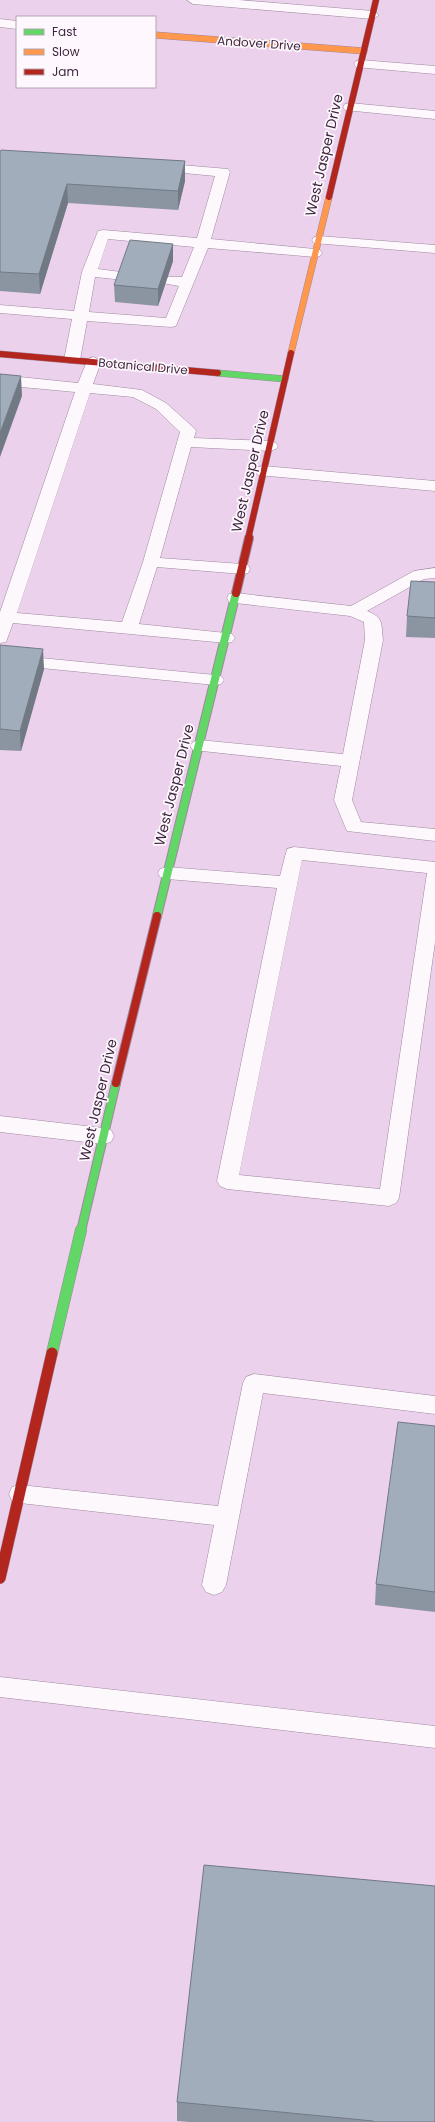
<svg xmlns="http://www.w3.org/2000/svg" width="435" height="2122" viewBox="0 0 435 2122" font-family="Poppins,sans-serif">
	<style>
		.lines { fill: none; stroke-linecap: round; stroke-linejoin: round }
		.lane-casing { stroke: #9f889f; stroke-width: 1 }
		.street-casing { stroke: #9f889f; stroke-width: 1 }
		.fast-far2-casing { stroke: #9f889f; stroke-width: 7 }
		.fast-far1-casing { stroke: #9f889f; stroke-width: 10 }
		.fast-casing { stroke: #9f889f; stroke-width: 12 }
		.slow-casing { stroke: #9f889f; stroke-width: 7 }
		.jam-far2-casing { stroke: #9f889f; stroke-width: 7 }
		.jam-far1-casing { stroke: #9f889f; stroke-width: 10 }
		.jam-casing { stroke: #9f889f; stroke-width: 12 }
		.lane { fill: #fcf8fc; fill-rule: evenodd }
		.street { fill: #fcf8fc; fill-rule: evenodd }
		.fast-far2 { stroke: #63d668; stroke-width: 6 }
		.fast-far1 { stroke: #63d668; stroke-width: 8 }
		.fast { stroke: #63d668; stroke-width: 11 }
		.slow { stroke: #ff974d; stroke-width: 6 }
		.jam-far2 { stroke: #b3261e; stroke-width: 6 }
		.jam-far1 { stroke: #b3261e; stroke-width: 8 }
		.jam { stroke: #b3261e; stroke-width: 11 }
		.wall { fill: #8b95a2 }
		.shaded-wall { fill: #717984 }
		.building { fill: #a2adbc; stroke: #717984 }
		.labels { text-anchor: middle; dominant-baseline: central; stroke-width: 3.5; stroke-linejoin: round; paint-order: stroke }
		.far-street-label { font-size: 12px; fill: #3e263e; stroke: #fef8fe }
		.street-label { font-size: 14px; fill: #3e263e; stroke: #fef8fe }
	</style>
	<rect width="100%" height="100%" fill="#ecd1ec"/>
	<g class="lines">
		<defs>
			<g id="lane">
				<polygon points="187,0 239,0 373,11 379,15 373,19 193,4"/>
				<polygon points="361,60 435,66 435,74 356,67 354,64 356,61"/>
				<polygon points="350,103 435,111 435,119 345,110 343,107 345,104"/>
				<path d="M 158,163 L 228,169 L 230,172 L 211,239 L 315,249 L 320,250 L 322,253 L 320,256 L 315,257 L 208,248 L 176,326 L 171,327 L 87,321 L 80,360 L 77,363 L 67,363 L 64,360 L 72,319 L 0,313 L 0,305 L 74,311 L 82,272 L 98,231 L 103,230 L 197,238 L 215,176 L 153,170 L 151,167 L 153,164 ZM 108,239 L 194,247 L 182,277 L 162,277 L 160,280 L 162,283 L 179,286 L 166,318 L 89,312 L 95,277 L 124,280 L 129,279 L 131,276 L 129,273 L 98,269 Z"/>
				<polygon points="319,236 435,245 435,253 314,243 312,240 314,237"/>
				<path d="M 93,357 L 98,359 L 101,362 L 93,384 L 142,390 L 166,403 L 194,428 L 196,431 L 194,438 L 270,441 L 276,443 L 278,446 L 276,449 L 270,451 L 191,447 L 160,558 L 242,564 L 248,565 L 250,569 L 248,573 L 242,574 L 157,567 L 139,624 L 226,633 L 232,634 L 235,638 L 232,642 L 226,643 L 13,623 L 6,642 L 0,643 L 0,612 L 75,392 L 0,385 L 0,375 L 78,383 L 88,359 ZM 90,393 L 133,397 L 156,409 L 180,432 L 143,562 L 122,622 L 17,613 Z"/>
				<path d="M 435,568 L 435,578 L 424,579 L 367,611 C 384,618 381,623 383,640 L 352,800 L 361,822 L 435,829 L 435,841 L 347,831 L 334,800 L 341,766 L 193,750 L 190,746 L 193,742 L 199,740 L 343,754 L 365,640 L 364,622 L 350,616 L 235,603 L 229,602 L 227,598 L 229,594 L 235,593 L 351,606 L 414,571 Z"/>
				<polygon points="0,654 215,675 221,676 224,680 221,684 215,685 0,664"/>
				<path d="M 294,847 L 435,862 L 435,942 L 399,1198 L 396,1203 L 389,1206 L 227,1189 L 220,1186 L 217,1181 L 277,888 L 167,879 L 160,877 L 158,873 L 160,869 L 167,867 L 280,876 L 287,849 ZM 302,860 L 427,873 L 380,1189 L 239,1175 Z"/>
				<polygon points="254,1374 435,1396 435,1414 263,1393 226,1585 222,1592 214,1595 206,1592 202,1585 214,1525 20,1503 12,1501 9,1494 12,1487 20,1485 218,1506 243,1383 246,1377"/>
				<polygon points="0,1677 435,1726 435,1748 0,1697"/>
			</g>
			<g id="street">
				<polygon points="0,19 17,21 17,29 0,27"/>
				<polygon points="264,466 435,481 435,491 258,475 255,471 258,467"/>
				<polygon points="0,1116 103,1128 111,1130 114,1136 111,1142 103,1144 0,1132"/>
			</g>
			<polyline id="fast-far2" points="218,373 285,379"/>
			<g id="fast-far1">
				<polyline points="157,916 236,593"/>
				<polyline points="81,1231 116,1083"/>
			</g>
			<polyline id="fast" points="52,1353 81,1230"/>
			<g id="slow">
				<polyline points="155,35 364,51"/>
				<polyline points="291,353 329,197"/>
			</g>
			<g id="jam-far2">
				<polyline points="329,197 376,0"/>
				<polyline points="0,354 218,373"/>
				<polyline points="248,539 291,353"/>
			</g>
			<g id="jam-far1">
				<polyline points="236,593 249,538"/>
				<polyline points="116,1083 157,916"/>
			</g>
			<polyline id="jam" points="0,1578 52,1353"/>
		</defs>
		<!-- lane casing -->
		<use href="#lane" class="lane-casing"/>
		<!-- street casing -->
		<use href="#street" class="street-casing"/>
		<!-- fast-far2 casing -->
		<use href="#fast-far2" class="fast-far2-casing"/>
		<!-- fast-far1 casing -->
		<use href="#fast-far1" class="fast-far1-casing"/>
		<!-- fast casing -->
		<use href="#fast" class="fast-casing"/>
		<!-- slow casing -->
		<use href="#slow" class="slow-casing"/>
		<!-- jam-far2 casing -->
		<use href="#jam-far2" class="jam-far2-casing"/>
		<!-- jam-far1 casing -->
		<use href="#jam-far1" class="jam-far1-casing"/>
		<!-- jam casing -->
		<use href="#jam" class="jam-casing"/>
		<!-- lane -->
		<use href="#lane" class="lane"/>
		<!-- street -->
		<use href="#street" class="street"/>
		<!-- fast-far2 -->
		<use href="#fast-far2" class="fast-far2"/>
		<!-- fast-far1 -->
		<use href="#fast-far1" class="fast-far1"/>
		<!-- fast -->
		<use href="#fast" class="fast"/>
		<!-- slow -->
		<use href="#slow" class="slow"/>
		<!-- jam-far2 -->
		<use href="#jam-far2" class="jam-far2"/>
		<!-- jam-far1 -->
		<use href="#jam-far1" class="jam-far1"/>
		<!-- jam -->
		<use href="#jam" class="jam"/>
	</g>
	<!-- wall -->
	<g class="wall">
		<polygon points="0,152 185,161 185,181 178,210 68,203 40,294 0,291"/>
		<polygon points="173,244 173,261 158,306 115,302 114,285"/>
		<polygon points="435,582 435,638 406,637 407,616"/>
		<polygon points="0,645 44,669 21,751 0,750"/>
		<polygon points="435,1426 435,1612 375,1605 376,1584"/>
		<polygon points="177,2102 435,2122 189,2122 177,2121"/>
	</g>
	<!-- shaded-wall -->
	<g class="shaded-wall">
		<polygon points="185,161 185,181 178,210 178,191"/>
		<polygon points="67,184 68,203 40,294 39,274"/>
		<polygon points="173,244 173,261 158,306 158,289"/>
		<polygon points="21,376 22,396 0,457 0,433"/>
		<polygon points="43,649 44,669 21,751 20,731"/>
	</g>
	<!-- building -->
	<g class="building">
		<polygon points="1,150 185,161 178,191 67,184 39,274 0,272 0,152"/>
		<polygon points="130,240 173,244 158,289 114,285"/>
		<polygon points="0,374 21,376 0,433"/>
		<polygon points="411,581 435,582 435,618 407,616"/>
		<polygon points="0,645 43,649 20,731 0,729"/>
		<polygon points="398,1422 435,1426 435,1592 376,1584"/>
		<polygon points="204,1865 435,1886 435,2122 373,2122 373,2121 177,2102"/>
	</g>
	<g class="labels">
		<!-- far-street labels -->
		<g class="far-street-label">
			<text transform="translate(259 43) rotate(4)">Andover Drive</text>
			<text transform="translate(143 366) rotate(5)">Botanical Drive</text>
		</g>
		<!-- street labels -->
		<g class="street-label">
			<text transform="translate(324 155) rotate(-77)">West Jasper Drive</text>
			<text transform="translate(250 471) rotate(-77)">West Jasper Drive</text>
			<text transform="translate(174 785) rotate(-76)">West Jasper Drive</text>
			<text transform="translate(98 1100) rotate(-77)">West Jasper Drive</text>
		</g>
	</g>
	<!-- legend -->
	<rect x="16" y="16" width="140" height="72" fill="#fef8fe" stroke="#b1a4b1"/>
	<rect x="24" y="29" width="20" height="6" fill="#63d668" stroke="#b1a4b1"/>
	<text x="52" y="36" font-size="12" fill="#3e263e">Fast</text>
	<rect x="24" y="49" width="20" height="6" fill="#ff974d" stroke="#b1a4b1"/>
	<text x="52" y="56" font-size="12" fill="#3e263e">Slow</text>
	<rect x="24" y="69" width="20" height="6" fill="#b3261e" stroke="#b1a4b1"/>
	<text x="52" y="76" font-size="12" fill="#3e263e">Jam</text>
</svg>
